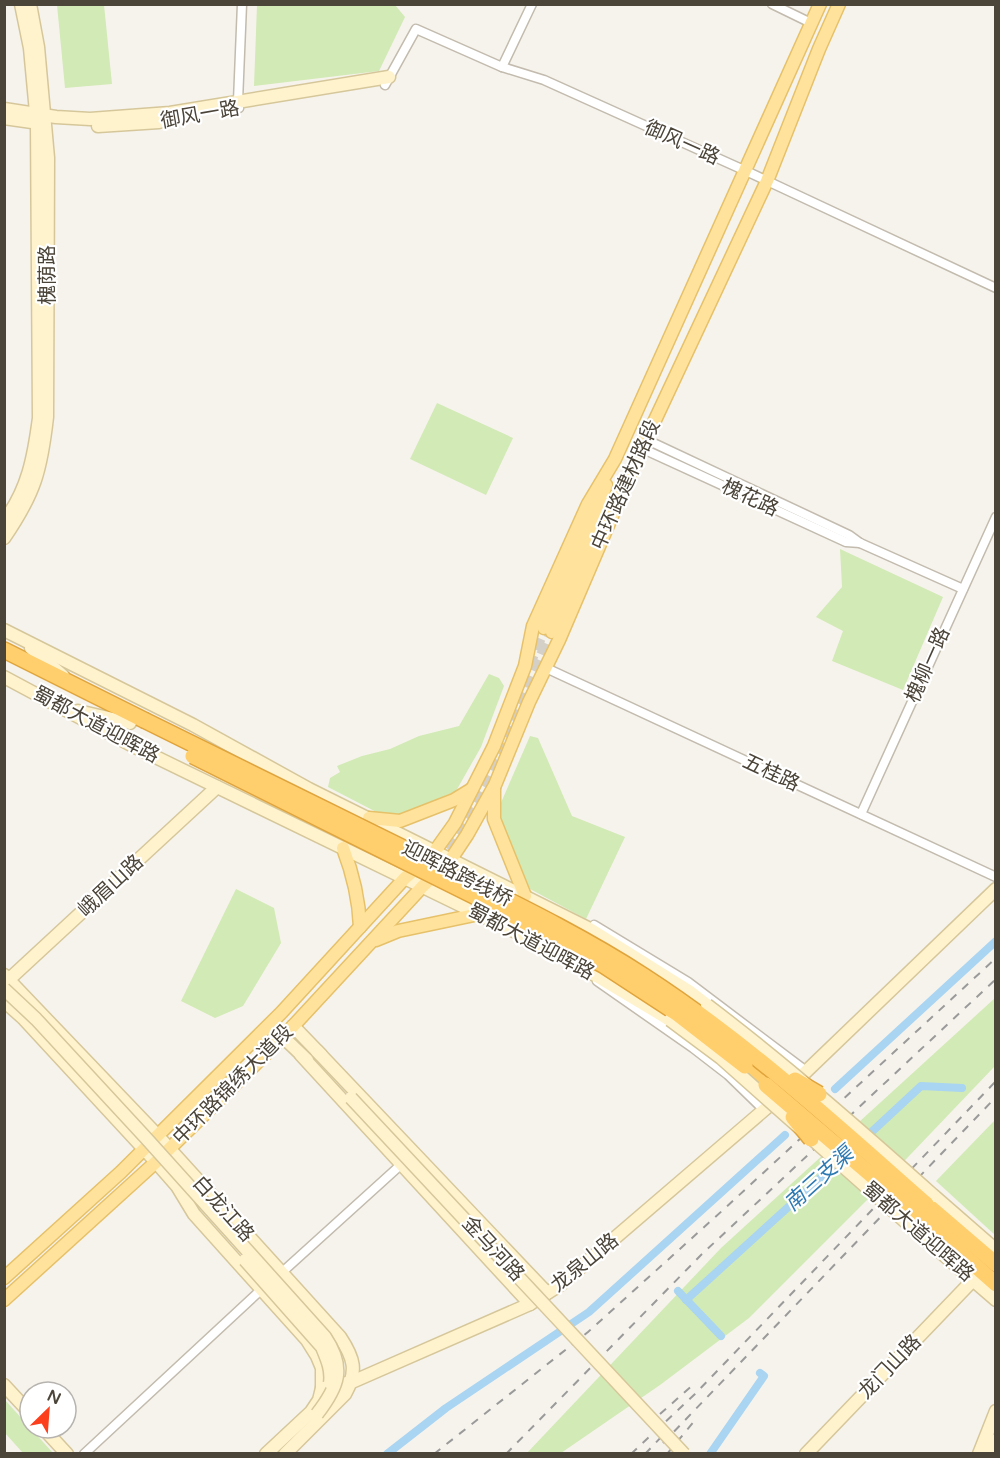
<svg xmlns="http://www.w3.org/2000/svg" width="1000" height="1458" viewBox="0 0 1000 1458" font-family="'Varela Round','Noto Sans SC',sans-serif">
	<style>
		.green { fill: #d2eab5 }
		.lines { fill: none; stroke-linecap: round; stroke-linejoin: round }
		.canal { stroke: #a9d4f2; stroke-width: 8 }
		.primary-tunnel { stroke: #d4d0c8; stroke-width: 12; stroke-dasharray: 12 6; stroke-linecap: butt }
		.street-casing { stroke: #c2bbae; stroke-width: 11 }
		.secondary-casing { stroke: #d6c79b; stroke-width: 15 }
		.primary-casing { stroke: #e6c16a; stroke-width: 15 }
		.highway-casing { stroke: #e0a43c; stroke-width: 18 }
		.street { stroke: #fff; stroke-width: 8 }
		.secondary { stroke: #fff3cd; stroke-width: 12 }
		.primary { stroke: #ffe39c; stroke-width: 12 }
		.highway { stroke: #ffcf6e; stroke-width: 15 }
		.rail { stroke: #9a9a9a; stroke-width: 2; stroke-dasharray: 8 8; stroke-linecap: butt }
		.secondary-bridge-casing { stroke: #d6c79b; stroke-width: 15; stroke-linecap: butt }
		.highway-bridge-casing { stroke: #e0a43c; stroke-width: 18; stroke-linecap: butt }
		.secondary-bridge { stroke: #fff3cd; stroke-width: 12 }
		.highway-bridge { stroke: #ffcf6e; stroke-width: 15 }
		.labels { text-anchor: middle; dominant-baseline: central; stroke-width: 4.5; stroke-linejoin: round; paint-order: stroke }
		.street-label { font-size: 20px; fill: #4b4439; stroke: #fff }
		.water-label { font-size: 21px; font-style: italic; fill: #2e7ab2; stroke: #fff }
	</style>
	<rect width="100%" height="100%" fill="#f6f3ec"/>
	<!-- green -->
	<g class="green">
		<polygon points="57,5 104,5 112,84 65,88"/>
		<polygon points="257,5 395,5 405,17 379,71 254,86"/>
		<polygon points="437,403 513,438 486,495 410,459"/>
		<polygon points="840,549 943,597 903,690 832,661 843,631 816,617 842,587"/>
		<polygon points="489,674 499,678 504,686 481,747 456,791 398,817 386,817 328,787 330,778 340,772 337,766 362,756 390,749 419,736 459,726"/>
		<polygon points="530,736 538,738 572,816 625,837 586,919 530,889 499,817 500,805"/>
		<polygon points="236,889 274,908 281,943 243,1006 215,1018 181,1001"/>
		<polygon points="995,998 995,1066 868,1199 749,1318 660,1385 561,1453 526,1454 721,1248"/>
		<polygon points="995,1120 995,1235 936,1181"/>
		<polygon points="4,1400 5,1400 53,1453 23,1453 5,1433"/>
	</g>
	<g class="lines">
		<!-- canal -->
		<g class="canal">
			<polyline points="835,1089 996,941"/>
			<polyline points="864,1139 921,1086 962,1088"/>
			<polyline points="678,1291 721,1336"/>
			<polyline points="686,1300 839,1161"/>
			<polyline points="387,1454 446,1408 589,1312 785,1135"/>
			<polyline points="710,1454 764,1376 760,1373"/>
		</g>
		<!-- primary-tunnel -->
		<g class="primary-tunnel">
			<polyline points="528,666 544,628"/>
			<path d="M 435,862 C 489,794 518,711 552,632"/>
		</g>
		<defs>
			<g id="street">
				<polyline points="772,4 811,23"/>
				<polyline points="502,67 532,4"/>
				<polyline points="385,85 416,29 502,67 544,80 746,171 996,288"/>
				<polyline points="239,108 238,101 242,4"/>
				<polyline points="645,439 849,535 860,543 963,589"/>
				<polyline points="641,448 846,542 860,543"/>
				<polyline points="546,668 996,877"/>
				<polyline points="861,814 996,517"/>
				<polyline points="594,925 688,982 806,1071"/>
				<polyline points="597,981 693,1048 728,1075 765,1111"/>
				<polyline points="279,1275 405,1161"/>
				<polyline points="84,1454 264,1287"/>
			</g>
			<g id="secondary">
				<polyline points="4,109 56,117 90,119 170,113 389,77"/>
				<polyline points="4,118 39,123"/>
				<polyline points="98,126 159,122"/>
				<path d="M 4,521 C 28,490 34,456 39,418 L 37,123 L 30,48 L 21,4"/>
				<path d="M 4,538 C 35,493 41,470 47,417 L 48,158 L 38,47 L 30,4"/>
				<polyline points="4,630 193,725 309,789 590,929 689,991 707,1005"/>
				<polyline points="31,648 63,676"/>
				<polyline points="4,677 133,746 528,938 570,960 670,1020"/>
				<polyline points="78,711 130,723"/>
				<path d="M 4,975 L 157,1135 L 340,1337 C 354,1358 358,1371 345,1394 L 285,1454"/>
				<polyline points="4,984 217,787"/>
				<polyline points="4,1001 23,1018 156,1162 177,1186 194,1214 307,1340 317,1356 322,1368 322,1388 319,1400 311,1412 266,1454"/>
				<polyline points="293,1026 321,1055"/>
				<polyline points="283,1037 307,1060"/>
				<polyline points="317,1051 547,1293"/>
				<polyline points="301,1055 530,1304"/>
				<polyline points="791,1086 996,889"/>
				<polyline points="934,1196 996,1250"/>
				<polyline points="908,1224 996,1300"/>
				<polyline points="4,1385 30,1413"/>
				<polyline points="322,1388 352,1382 530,1304 560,1285 778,1098"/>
				<polyline points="43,1428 67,1454"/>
				<polyline points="806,1454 973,1280"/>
				<polyline points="979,1454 996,1411"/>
				<polyline points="990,1454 996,1440"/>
			</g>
			<g id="primary">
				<polyline points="544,628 598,507 606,485"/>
				<polyline points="552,632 601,521"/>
				<polyline points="494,789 494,819 525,896"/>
				<polyline points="369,818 400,821 454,800 472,789"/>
				<path d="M 343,848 C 353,874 359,900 360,927"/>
				<polyline points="376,940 398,931 479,914"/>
				<polyline points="4,1278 121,1172 281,1013 404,879 435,851 455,823 494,746 525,666 533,626 588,504 615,459 820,4"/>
				<polyline points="4,1300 156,1162 283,1037 422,887 451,859 467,835 495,785 529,702 559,640 633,467 767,181 819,49 839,4"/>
			</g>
			<g id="highway">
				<polyline points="4,650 144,720"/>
				<polyline points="734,1060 766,1085"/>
				<polyline points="926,1204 996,1264"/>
				<polyline points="917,1214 996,1284"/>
			</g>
		</defs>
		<!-- street casing -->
		<use href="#street" class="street-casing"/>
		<!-- secondary casing -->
		<use href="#secondary" class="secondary-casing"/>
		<!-- primary casing -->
		<use href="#primary" class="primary-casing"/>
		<!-- highway casing -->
		<use href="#highway" class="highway-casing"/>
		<!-- street -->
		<use href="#street" class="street"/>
		<!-- secondary -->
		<use href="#secondary" class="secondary"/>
		<!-- primary -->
		<use href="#primary" class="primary"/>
		<!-- highway -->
		<use href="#highway" class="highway"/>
		<!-- rail -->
		<g class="rail">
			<polyline points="660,1414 694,1384"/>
			<polyline points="663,1443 996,1097"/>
			<polyline points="434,1454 588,1332 723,1210 996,958"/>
			<polyline points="506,1454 701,1255 996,979"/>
			<polyline points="631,1454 695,1394 996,1081"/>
			<polyline points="645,1454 666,1432"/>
			<polyline points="667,1454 696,1419"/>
		</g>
		<defs>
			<g id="secondary-bridge">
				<path d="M 4,989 L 36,1019 L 146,1138 L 325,1337 C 346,1368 338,1387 317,1414"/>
				<path d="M 707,1005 C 786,1065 860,1130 934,1196"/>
				<polyline points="670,1020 721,1058 908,1224"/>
				<polyline points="351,1098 684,1454"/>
				<path d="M 245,1260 L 322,1347 C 327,1359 332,1370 330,1383"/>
			</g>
			<g id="highway-bridge">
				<path d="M 144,720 C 244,769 344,818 444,868 C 512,902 581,935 644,976 C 746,1042 835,1124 926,1204"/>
				<polyline points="193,756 498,908 603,965 678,1014 745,1066"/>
				<polyline points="795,1080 819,1094"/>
				<polyline points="766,1085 917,1214"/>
				<polyline points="793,1117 811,1139"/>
			</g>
		</defs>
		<!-- secondary-bridge casing -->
		<use href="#secondary-bridge" class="secondary-bridge-casing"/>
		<!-- highway-bridge casing -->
		<use href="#highway-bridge" class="highway-bridge-casing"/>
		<!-- secondary-bridge -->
		<use href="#secondary-bridge" class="secondary-bridge"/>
		<!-- highway-bridge -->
		<use href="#highway-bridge" class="highway-bridge"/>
	</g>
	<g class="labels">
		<!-- street labels -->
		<g class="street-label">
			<text transform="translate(200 115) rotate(-10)">御风一路</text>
			<text transform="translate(682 143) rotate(24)">御风一路</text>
			<text transform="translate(48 275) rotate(-90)">槐荫路</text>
			<text transform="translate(626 485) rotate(-66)">中环路建材路段</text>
			<text transform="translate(750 498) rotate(25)">槐花路</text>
			<text transform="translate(928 665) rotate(-66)">槐柳一路</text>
			<text transform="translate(96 725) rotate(28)">蜀都大道迎晖路</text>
			<text transform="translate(771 773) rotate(25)">五桂路</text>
			<text transform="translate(457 874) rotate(27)">迎晖路跨线桥</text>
			<text transform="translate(111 886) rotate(-43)">峨眉山路</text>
			<text transform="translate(531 942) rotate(28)">蜀都大道迎晖路</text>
			<text transform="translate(233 1085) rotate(-45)">中环路锦绣大道段</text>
			<text transform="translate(223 1209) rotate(48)">白龙江路</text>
			<text transform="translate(918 1232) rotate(41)">蜀都大道迎晖路</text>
			<text transform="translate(493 1249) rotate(47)">金马河路</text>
			<text transform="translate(585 1263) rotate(-39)">龙泉山路</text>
			<text transform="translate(890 1367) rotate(-46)">龙门山路</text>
		</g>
		<!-- water labels -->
		<g class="water-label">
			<text transform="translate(819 1179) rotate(-42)">南三支渠</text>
		</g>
	</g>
	<!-- border -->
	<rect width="1000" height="1458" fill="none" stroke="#4b4439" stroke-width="12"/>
	<!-- north arrow -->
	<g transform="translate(48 1410) rotate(25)"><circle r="28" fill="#ffffff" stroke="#b7b4b0" stroke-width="1.5"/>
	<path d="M0-4.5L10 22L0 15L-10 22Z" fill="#fc3f1d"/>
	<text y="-9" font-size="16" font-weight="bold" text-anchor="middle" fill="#4b4439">N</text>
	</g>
</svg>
